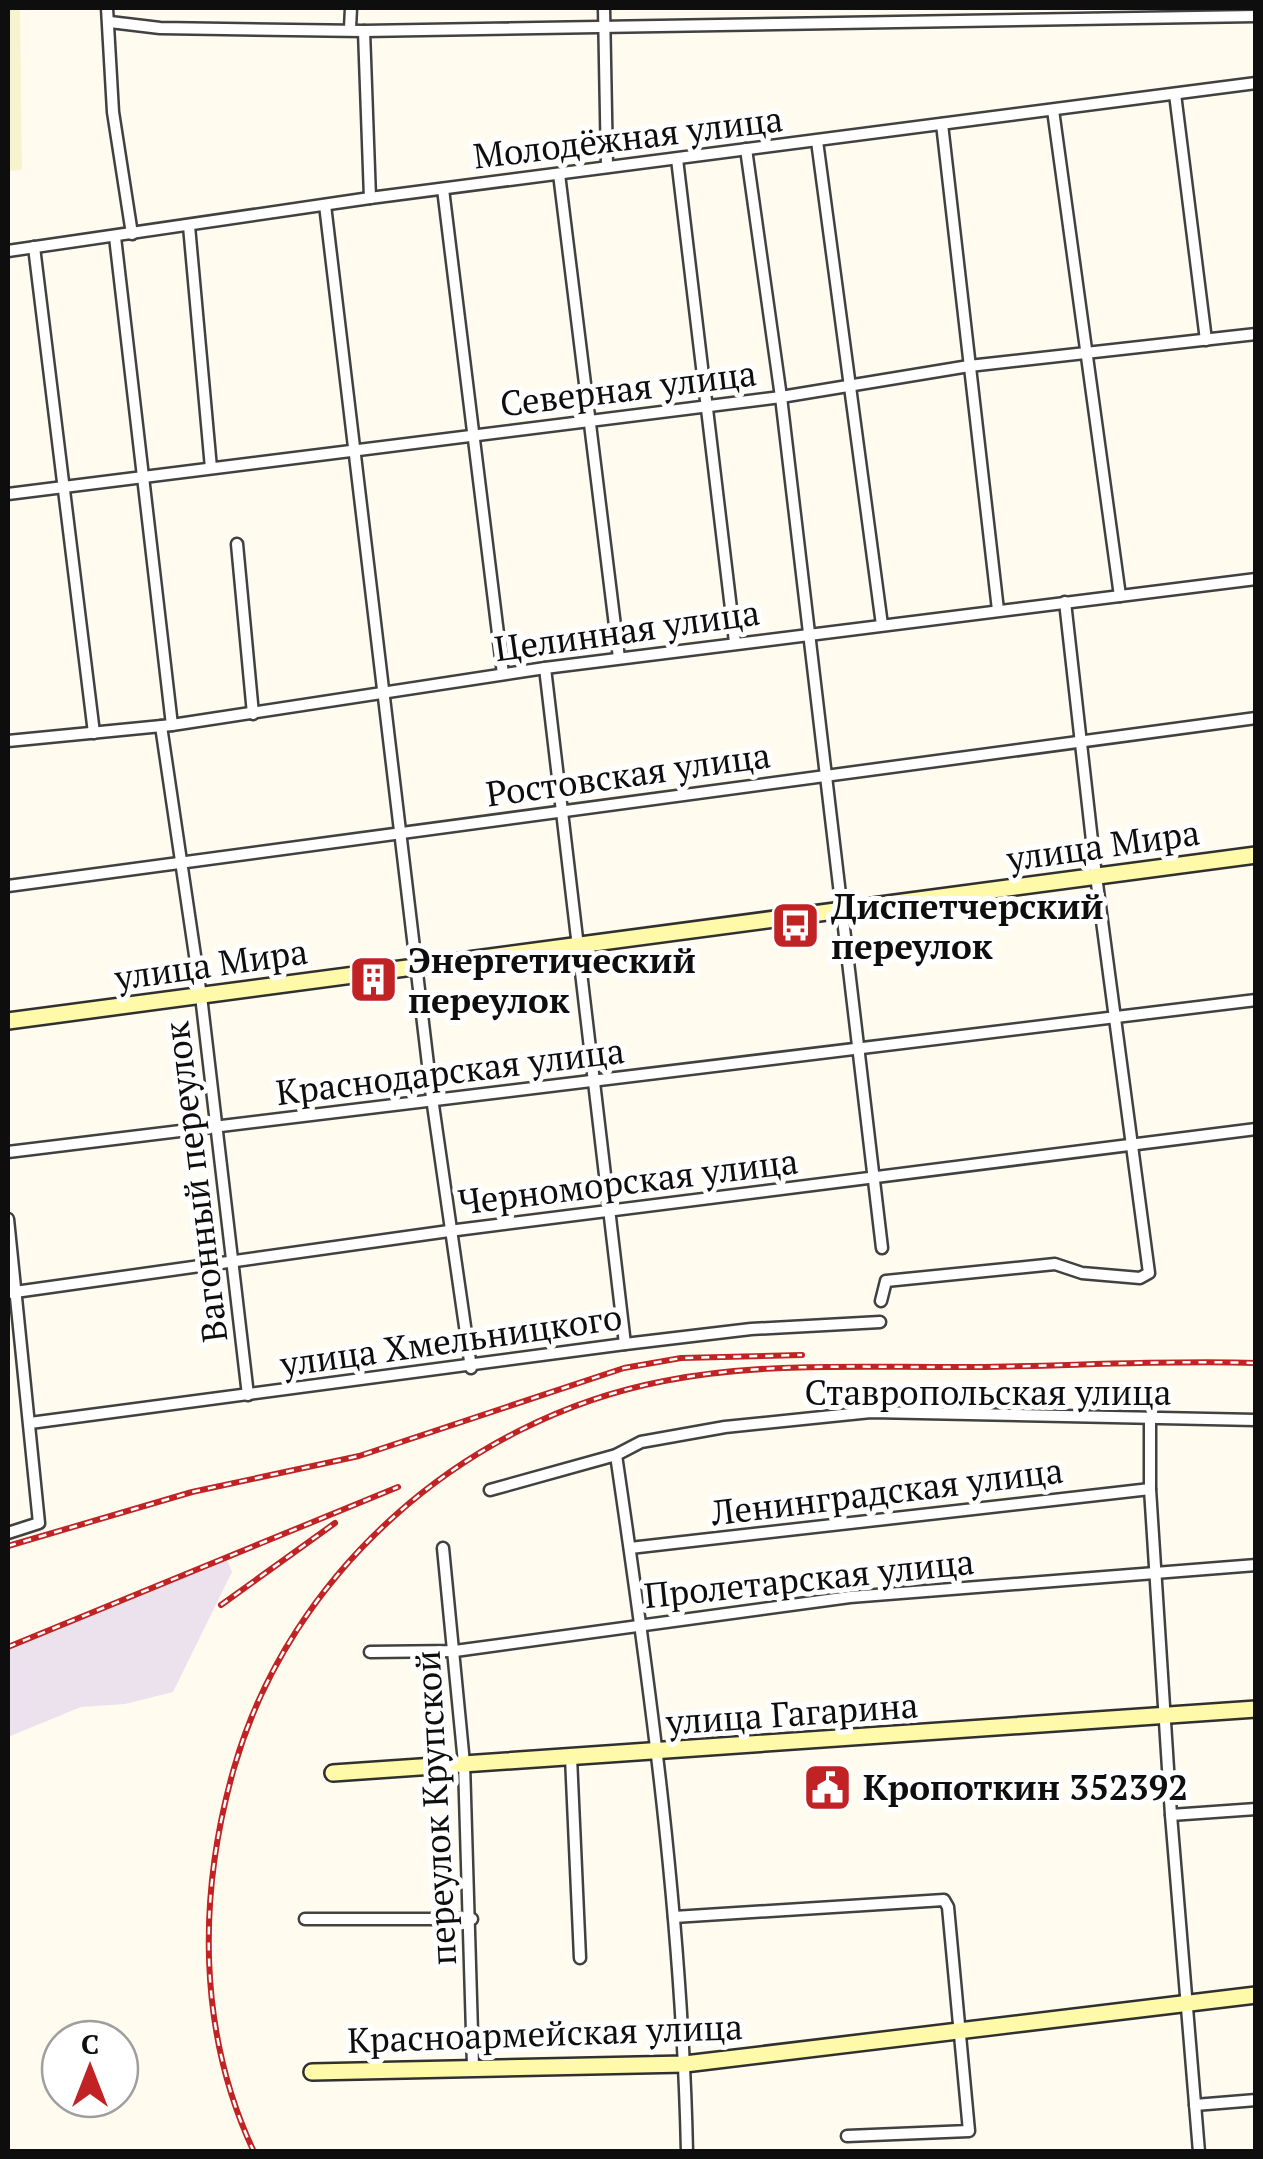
<svg xmlns="http://www.w3.org/2000/svg" width="1263" height="2159" viewBox="0 0 1263 2159" font-family="'PT Serif',serif">
	<style>
		.industrial { fill: #ece2ed }
		.farmland { fill: #f6f4ce }
		.lines { fill: none; stroke-linecap: round; stroke-linejoin: round }
		.street-casing { stroke: #414141; stroke-width: 15 }
		.secondary-casing { stroke: #303030; stroke-width: 20 }
		.street { stroke: #fff; stroke-width: 10 }
		.secondary { stroke: #fff9aa; stroke-width: 15 }
		.rail-casing { stroke: #c12224; stroke-width: 6 }
		.rail { stroke: #fff; stroke-width: 2.5; stroke-dasharray: 8; stroke-linecap: butt }
		.labels { text-anchor: middle; dominant-baseline: central; stroke-width: 10; stroke-linejoin: round; paint-order: stroke }
		.street-label { font-size: 35px; fill: #0e0e0e; stroke: #fff }
		.poi-label { font-size: 35px; font-weight: bold; fill: #0e0e0e; stroke: #fff; text-anchor: start }
	</style>
	<rect width="100%" height="100%" fill="#fffcef"/>
	<!-- industrial -->
	<polygon class="industrial" points="226,1557 232,1572 173,1692 125,1704 81,1707 8,1737 8,1648"/>
	<!-- farmland -->
	<polygon class="farmland" points="8,8 20,8 22,170 8,171"/>
	<g class="lines">
		<defs>
			<g id="street">
				<polyline points="107,8 113,112 132,234"/>
				<polyline points="604,8 607,167"/>
				<polyline points="110,22 160,28 364,31 1256,16"/>
				<polyline points="350,28 351,8"/>
				<polyline points="364,31 370,198"/>
				<polyline points="1175,94 1206,340"/>
				<polyline points="1053,110 1120,596"/>
				<polyline points="942,124 998,610"/>
				<polyline points="817,141 882,625"/>
				<polyline points="746,149 781,397 882,1248"/>
				<polyline points="677,159 735,642"/>
				<polyline points="559,174 619,658"/>
				<polyline points="443,189 503,674"/>
				<polyline points="325,205 432,1098 471,1368"/>
				<polyline points="189,226 211,468"/>
				<polyline points="115,237 172,725"/>
				<polyline points="34,247 94,733"/>
				<polyline points="8,251 370,198 1256,83"/>
				<polyline points="8,494 781,397 969,366 1256,334"/>
				<polyline points="237,544 253,714"/>
				<polyline points="545,668 625,1344"/>
				<polyline points="161,726 201,996 248,1395"/>
				<polyline points="8,741 172,725 545,668 1256,579"/>
				<polyline points="8,886 1256,718"/>
				<polyline points="8,1152 1256,1000"/>
				<polyline points="8,1219 39,1523 8,1533"/>
				<polyline points="8,1293 449,1231 1256,1129"/>
				<polyline points="881,1301 886,1281 1055,1264 1082,1273 1140,1278 1149,1273 1096,876 1065,602"/>
				<polyline points="1150,1419 1150,1489 1171,1815 1199,2152"/>
				<polyline points="30,1423 625,1344 751,1329 880,1322"/>
				<path d="M 616,1455 C 650,1686 682,1917 687,2152"/>
				<polyline points="490,1490 616,1455 641,1442 725,1427 871,1412 1256,1420"/>
				<polyline points="443,1548 464,1763 473,2066"/>
				<polyline points="630,1548 1150,1489"/>
				<polyline points="370,1652 455,1651 850,1597 1256,1565"/>
				<polyline points="571,1757 580,1958"/>
				<polyline points="1171,1815 1256,1809"/>
				<polyline points="674,1917 944,1900 948,1907 969,2131 847,2136"/>
				<polyline points="305,1919 472,1919"/>
				<polyline points="1195,2105 1256,2100"/>
			</g>
			<g id="secondary">
				<polyline points="8,1021 1256,855"/>
				<polyline points="333,1773 1256,1709"/>
				<polyline points="312,2072 685,2064 1256,1995"/>
			</g>
		</defs>
		<!-- street casing -->
		<use href="#street" class="street-casing"/>
		<!-- secondary casing -->
		<use href="#secondary" class="secondary-casing"/>
		<!-- street -->
		<use href="#street" class="street"/>
		<!-- secondary -->
		<use href="#secondary" class="secondary"/>
		<defs>
			<g id="rail">
				<polyline points="8,1546 192,1492 359,1456 624,1368 681,1358 802,1355"/>
				<polyline points="221,1605 335,1523"/>
				<polyline points="8,1647 398,1487"/>
				<path d="M 254,2152 C 197,2031 198,1894 234,1768 C 290,1572 465,1419 664,1381 C 765,1361 873,1368 975,1367 C 1069,1366 1162,1360 1256,1363"/>
			</g>
		</defs>
		<!-- rail casing -->
		<use href="#rail" class="rail-casing"/>
		<!-- rail -->
		<use href="#rail" class="rail"/>
	</g>
	<!-- icons -->
	<defs>
		<symbol id="bus-square" viewBox="-11 -11 22 22"><rect x="-9" y="-9" width="18" height="18" rx="4" fill="#c12224" stroke="#fff"/><path d="M-5-6H5V4H4V6H2V4H-2V6H-4V4H-5ZM-3.5-4V0h7V-4ZM-3.5 1.2v1.5H-2V1.2ZM2 1.2v1.5H3.5V1.2Z" fill="#fff"/></symbol>
		<symbol id="building-square" viewBox="-11 -11 22 22"><rect x="-9" y="-9" width="18" height="18" rx="4" fill="#c12224" stroke="#fff"/><path d="M-4-6H4V6H1V3H-1V6H-4ZM-2.5-4.3h1.7v1.8h-1.7ZM.8-4.3h1.7v1.8H.8ZM-2.5-1h1.7V.8h-1.7ZM.8-1h1.7V.8H.8Z" fill="#fff"/></symbol>
		<symbol id="civic-square" viewBox="-11 -11 22 22"><rect x="-9" y="-9" width="18" height="18" rx="4" fill="#c12224" stroke="#fff"/><path d="M-.6-6.5H3V-4.5H.6V-3L4-1V1h2V6H-6V1h2V-1L-.6-3ZM-1.2 2.5V6h2.4V2.5Z" fill="#fff"/></symbol>
	</defs>
	<g fill-rule="evenodd">
		<use href="#bus-square" x="768" y="898" width="55" height="55"/>
		<use href="#building-square" x="346" y="952" width="55" height="55"/>
		<use href="#civic-square" x="800" y="1760" width="55" height="55"/>
	</g>
	<g class="labels">
		<!-- street labels -->
		<g class="street-label">
			<text transform="translate(628 137) rotate(-7)">Молодёжная улица</text>
			<text transform="translate(628 388) rotate(-7)">Северная улица</text>
			<text transform="translate(627 630) rotate(-8)">Целинная улица</text>
			<text transform="translate(628 774) rotate(-8)">Ростовская улица</text>
			<text transform="translate(1103 845) rotate(-8)">улица Мира</text>
			<text transform="translate(211 964) rotate(-8)">улица Мира</text>
			<text transform="translate(450 1071) rotate(-7)">Краснодарская улица</text>
			<text transform="translate(628 1181) rotate(-7)">Черноморская улица</text>
			<text transform="translate(195 1182) rotate(-97)">Вагонный переулок</text>
			<text transform="translate(451 1340) rotate(-8)">улица Хмельницкого</text>
			<text x="988" y="1392">Ставропольская улица</text>
			<text transform="translate(887 1491) rotate(-7)">Ленинградская улица</text>
			<text transform="translate(809 1578) rotate(-6)">Пролетарская улица</text>
			<text transform="translate(792 1713) rotate(-4)">улица Гагарина</text>
			<text transform="translate(435 1808) rotate(-93)">переулок Крупской</text>
			<text transform="translate(545 2033) rotate(-2)">Красноармейская улица</text>
		</g>
		<!-- poi labels -->
		<g class="poi-label">
			<text x="831" y="906">Диспетчерский<tspan x="831" dy="40">переулок</tspan></text>
			<text x="408" y="960">Энергетический<tspan x="408" dy="40">переулок</tspan></text>
			<text x="863" y="1787">Кропоткин 352392</text>
		</g>
	</g>
	<!-- border -->
	<rect width="1263" height="2159" fill="none" stroke="#0e0e0e" stroke-width="20"/>
	<!-- north arrow -->
	<g transform="translate(90 2069)"><circle r="48" fill="#ffffff" stroke="#9f9f9f" stroke-width="2.5"/>
	<path d="M0-8L18 38L0 25L-18 38Z" fill="#c12224"/>
	<text y="-15" font-size="28" font-weight="bold" text-anchor="middle" fill="#0e0e0e">С</text>
	</g>
</svg>
